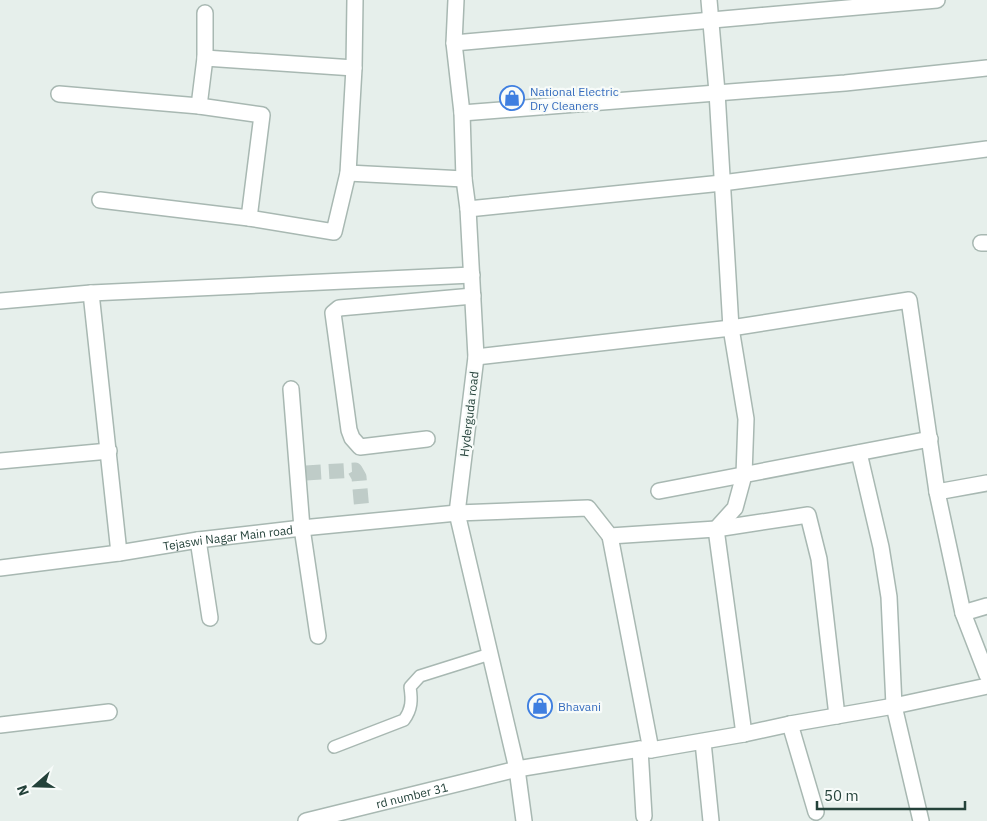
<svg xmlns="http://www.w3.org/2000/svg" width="987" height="821" viewBox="0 0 987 821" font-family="'IBM Plex Sans',sans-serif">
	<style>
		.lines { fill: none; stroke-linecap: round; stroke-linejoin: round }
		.minor-tunnel { stroke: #bfccc8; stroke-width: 15; stroke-dasharray: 15 8; stroke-linecap: butt }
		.service-casing { stroke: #a8b8b2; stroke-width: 14 }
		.minor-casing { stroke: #a8b8b2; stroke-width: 18 }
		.tertiary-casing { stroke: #a8b8b2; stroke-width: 18 }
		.service { stroke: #fff; stroke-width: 11 }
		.minor { stroke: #fff; stroke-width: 15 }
		.tertiary { stroke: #fff; stroke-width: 15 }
		.labels { text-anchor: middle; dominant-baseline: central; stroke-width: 4.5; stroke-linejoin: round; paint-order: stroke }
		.shop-label { font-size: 12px; fill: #366cbe; stroke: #f7fbf9; text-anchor: start }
		.street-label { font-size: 12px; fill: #24423a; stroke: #f7fbf9 }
	</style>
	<rect width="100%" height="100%" fill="#e6efeb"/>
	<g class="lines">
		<!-- minor-tunnel -->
		<polyline class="minor-tunnel" points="306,473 355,470 359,477 362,511"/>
		<defs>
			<path id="service" d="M 334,747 L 404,720 C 412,709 412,700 410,687 L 420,676 L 490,654"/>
			<g id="minor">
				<polyline points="709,0 717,92 731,328 746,419 744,475 735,508 716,529 744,734"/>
				<polyline points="454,43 937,0"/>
				<polyline points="205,58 354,68"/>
				<polyline points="59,94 199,106 262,115 249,218"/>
				<polyline points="199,106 205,58 205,13"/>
				<polyline points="462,113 845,83 987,68"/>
				<polyline points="348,173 464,179"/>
				<polyline points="100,200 249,218 334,232 348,173 354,68 355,0"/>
				<polyline points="468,209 722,183 987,149"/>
				<polyline points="981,243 987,243"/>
				<polyline points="91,293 119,553"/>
				<polyline points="0,301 91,293 472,275"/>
				<polyline points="476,357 731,328 909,300 937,492 963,613 987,675"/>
				<polyline points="291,389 302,528 318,636"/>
				<polyline points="427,439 360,447 352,438 349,430 333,313 339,308 473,296"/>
				<polyline points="859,453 881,547 889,597 894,706 921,821"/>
				<polyline points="0,461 109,451"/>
				<polyline points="659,491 930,439"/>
				<polyline points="937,492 987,483"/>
				<polyline points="610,536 651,750"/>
				<polyline points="198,540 210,618"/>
				<path id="s1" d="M 0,568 L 119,553 L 198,540 L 302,528 L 457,513 L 588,508 L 610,536 L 716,529 L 808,515 L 819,559 L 837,716"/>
				<polyline points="963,613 987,606"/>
				<polyline points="790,724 816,812"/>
				<polyline points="0,725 109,712"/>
				<polyline points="703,742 711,821"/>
				<polyline points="640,749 644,816"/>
				<path id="s2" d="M 306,821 L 517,769 L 640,749 L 651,750 L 744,734 L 790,724 L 894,706 L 987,686"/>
			</g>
			<polyline id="tertiary" points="456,0 454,43 462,113 464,179 468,209 476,357 457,513 517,769 524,821"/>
		</defs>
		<!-- service casing -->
		<use href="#service" class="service-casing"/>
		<!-- minor casing -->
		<use href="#minor" class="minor-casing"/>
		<!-- tertiary casing -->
		<use href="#tertiary" class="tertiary-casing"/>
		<!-- service -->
		<use href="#service" class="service"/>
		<!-- minor -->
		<use href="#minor" class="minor"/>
		<!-- tertiary -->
		<use href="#tertiary" class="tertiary"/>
	</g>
	<!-- icons -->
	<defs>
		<symbol id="shop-ring" viewBox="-11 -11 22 22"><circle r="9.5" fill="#f7fbf9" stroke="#3f7fe0" stroke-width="1.5"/><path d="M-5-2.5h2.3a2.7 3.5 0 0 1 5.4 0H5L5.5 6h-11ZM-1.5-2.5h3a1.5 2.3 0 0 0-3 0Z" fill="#3f7fe0"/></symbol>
	</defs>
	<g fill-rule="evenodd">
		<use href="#shop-ring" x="498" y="84" width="28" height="28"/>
		<use href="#shop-ring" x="526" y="692" width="28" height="28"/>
	</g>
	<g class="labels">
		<!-- shop labels -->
		<g class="shop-label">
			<text x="530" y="91">National Electric<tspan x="530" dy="14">Dry Cleaners</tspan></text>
			<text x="558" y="706">Bhavani</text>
		</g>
		<!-- street labels -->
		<g class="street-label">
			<text transform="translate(469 414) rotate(-83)">Hyderguda road</text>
			<text stroke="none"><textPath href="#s1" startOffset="230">Tejaswi Nagar Main road</textPath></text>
			<text stroke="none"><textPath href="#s2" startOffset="109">rd number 31</textPath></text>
		</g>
	</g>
	<!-- north arrow -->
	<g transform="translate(35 786) rotate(250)" stroke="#f7fbf9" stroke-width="4" paint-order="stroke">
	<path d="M0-4L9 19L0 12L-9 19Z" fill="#24423a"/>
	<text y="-8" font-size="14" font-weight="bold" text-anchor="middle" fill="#24423a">N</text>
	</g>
	<!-- scale -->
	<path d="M817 801v8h148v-8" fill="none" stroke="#24423a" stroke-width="2.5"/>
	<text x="824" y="801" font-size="15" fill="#24423a" stroke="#f7fbf9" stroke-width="4" paint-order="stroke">50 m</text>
</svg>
